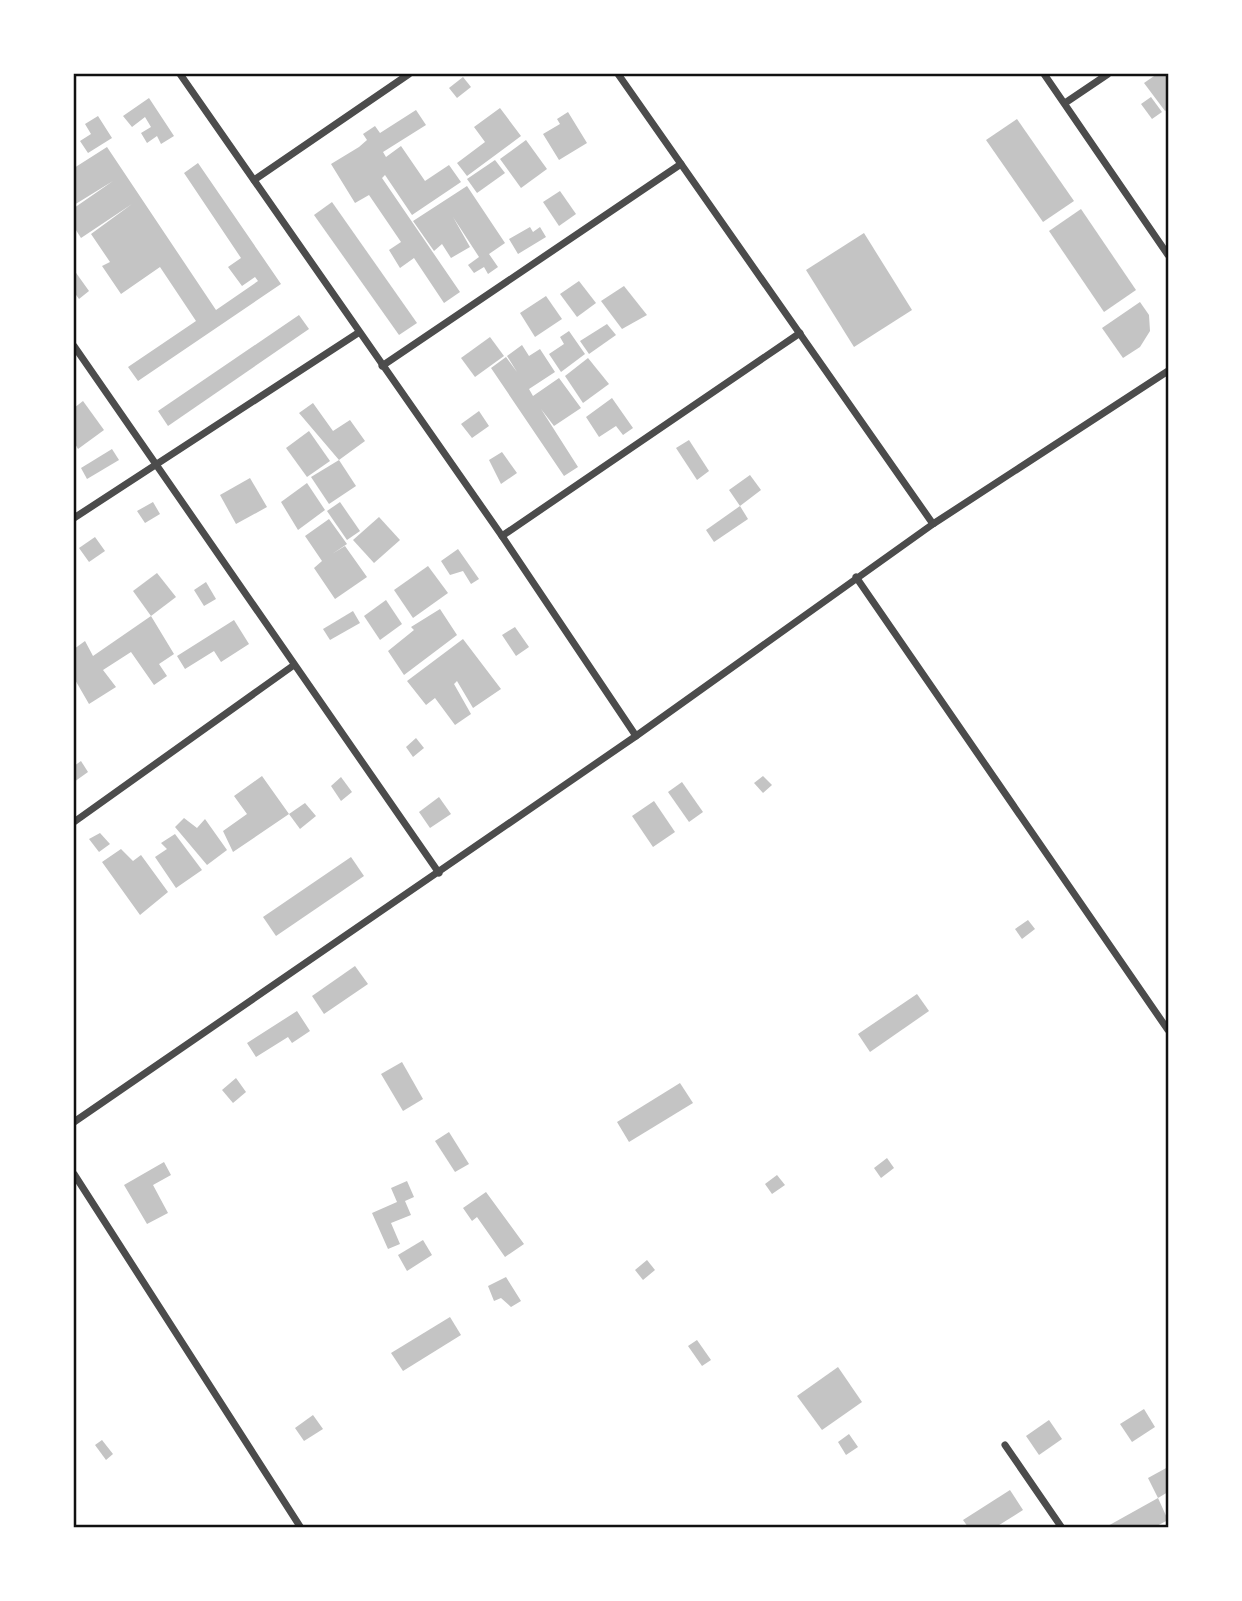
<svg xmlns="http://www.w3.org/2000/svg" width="1242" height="1601" viewBox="0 0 1242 1601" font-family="Mulish,sans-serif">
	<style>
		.building { fill: #c4c4c4 }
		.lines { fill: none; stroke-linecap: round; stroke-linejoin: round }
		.minor { stroke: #4c4c4c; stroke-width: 7 }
		.neatline { fill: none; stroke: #111; stroke-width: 2.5 }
	</style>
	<rect width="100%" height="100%" fill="#fff"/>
	<!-- building -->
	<g class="building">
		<polygon points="1157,74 1168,74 1168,109 1165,111 1144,83"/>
		<polygon points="463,77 471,87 457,98 449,88"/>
		<polygon points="1151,97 1162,112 1152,119 1141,104"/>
		<polygon points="149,98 174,136 161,144 157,136 147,143 141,133 151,127 145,117 132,127 123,116"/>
		<polygon points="500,108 521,136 467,176 457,163 485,142 474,127"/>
		<polygon points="416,110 426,125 383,152 386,157 401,146 425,181 449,165 461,182 412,215 385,175 382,178 460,292 444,303 414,258 400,268 389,250 401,242 369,195 355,203 331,164 359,147 367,140 363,134 375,126 380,133"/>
		<polygon points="568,112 587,143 559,160 543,134 560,124 557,119"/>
		<polygon points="98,116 112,138 88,153 80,141 91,134 85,124"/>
		<polygon points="1017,119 1074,201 1043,222 986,140"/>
		<polygon points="526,140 547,169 521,188 500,159"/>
		<polygon points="107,147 216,310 258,281 255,277 242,286 228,267 241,258 184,173 198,163 281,284 138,381 128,367 196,321 160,267 121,294 102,266 110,262 91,234 132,204 81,238 74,227 74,208 113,181 74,205 74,168"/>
		<polygon points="495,160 505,173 477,193 467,179"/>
		<polygon points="467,186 505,243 489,254 498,267 488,274 484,267 474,273 468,265 479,257 453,217 470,247 451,258 442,244 434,251 413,221"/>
		<polygon points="560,191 576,214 559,226 543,202"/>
		<polygon points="332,202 417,323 399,335 314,215"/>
		<polygon points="1081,209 1136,290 1104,312 1049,231"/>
		<polygon points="530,227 533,232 540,227 546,237 518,254 509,239"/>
		<polygon points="864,233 912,310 854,347 806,270"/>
		<polygon points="74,270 89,291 79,299 74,292"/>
		<polygon points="579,281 596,303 577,317 560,294"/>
		<polygon points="624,286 647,315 622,329 601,301"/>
		<polygon points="546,296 562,319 535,337 520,313"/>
		<polygon points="1140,302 1149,315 1150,331 1140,347 1123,358 1102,328"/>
		<polygon points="299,315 309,329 168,426 158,411"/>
		<polygon points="607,324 616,335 589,354 580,341"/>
		<polygon points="569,331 585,354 561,372 549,354 564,344 560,337"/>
		<polygon points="490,337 504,356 475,377 461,358"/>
		<polygon points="522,345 529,356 540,349 555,372 529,389 533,396 559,378 581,408 554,426 541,409 578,467 564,476 491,368 506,357 517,372 507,356"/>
		<polygon points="588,358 609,384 583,403 565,376"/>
		<polygon points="612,398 633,428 623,435 616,426 599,437 586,417"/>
		<polygon points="83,401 104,430 78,449 74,442 74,408"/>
		<polygon points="313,403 333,431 350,420 365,441 339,460 299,413"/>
		<polygon points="479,411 489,426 472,438 461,424"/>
		<polygon points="309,431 330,461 307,477 286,448"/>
		<polygon points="689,440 709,471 697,480 676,448"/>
		<polygon points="112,449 119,460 87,479 81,468"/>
		<polygon points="502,452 517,473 501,484 489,460"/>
		<polygon points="339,460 356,486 329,504 311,477"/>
		<polygon points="750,475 761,490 740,506 729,490"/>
		<polygon points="250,478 267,507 236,524 220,495"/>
		<polygon points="307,483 325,510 298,530 281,502"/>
		<polygon points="153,502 160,514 145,523 137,511"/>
		<polygon points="340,502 360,531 347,540 327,511"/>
		<polygon points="740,506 748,519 714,542 706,530"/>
		<polygon points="379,517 400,540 374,563 353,540"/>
		<polygon points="329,519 347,544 332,554 345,546 367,577 335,599 314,568 322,561 305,536"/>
		<polygon points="95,537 105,551 89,562 79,548"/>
		<polygon points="458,549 479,579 471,584 463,571 450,575 441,561"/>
		<polygon points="428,566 448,593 413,618 394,590"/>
		<polygon points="157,573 176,597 151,616 133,591"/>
		<polygon points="206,582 216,599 204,606 194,590"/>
		<polygon points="386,600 402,624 380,640 364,616"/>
		<polygon points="440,609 457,635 404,675 388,651 414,630 411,627"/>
		<polygon points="353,611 360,623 330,640 323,629"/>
		<polygon points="151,616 174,654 159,664 167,676 154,685 131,652 103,670 116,687 89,704 74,678 74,649 85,641 93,656"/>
		<polygon points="234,620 249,644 221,662 214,651 185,669 177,656"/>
		<polygon points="515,627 529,647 516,656 502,635"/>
		<polygon points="463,639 501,689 473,708 457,681 454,684 471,714 455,725 435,698 426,705 407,681"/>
		<polygon points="416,738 424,748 413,757 406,747"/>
		<polygon points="81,761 88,772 74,782 74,766"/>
		<polygon points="262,776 289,814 233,852 223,831 247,814 234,796"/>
		<polygon points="763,776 772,785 763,793 754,783"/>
		<polygon points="341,777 352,792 341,801 331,786"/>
		<polygon points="682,782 703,812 689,822 668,792"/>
		<polygon points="439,797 451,814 430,828 419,812"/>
		<polygon points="654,801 675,832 653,847 632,816"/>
		<polygon points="305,803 316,816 300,829 289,814"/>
		<polygon points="184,818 197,828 205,819 227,850 207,865 175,827"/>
		<polygon points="100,833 110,844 99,852 89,839"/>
		<polygon points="175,834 202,870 176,888 155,857 167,849 161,843"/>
		<polygon points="121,849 133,861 141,855 168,892 140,915 102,862"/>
		<polygon points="351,857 364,876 276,936 263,917"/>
		<polygon points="1028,920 1035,929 1022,939 1015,929"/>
		<polygon points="355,966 368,984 324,1014 312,996"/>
		<polygon points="917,994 929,1011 870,1052 858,1034"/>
		<polygon points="297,1011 310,1031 292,1043 288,1037 256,1057 247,1043"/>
		<polygon points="402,1062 423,1099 403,1111 381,1074"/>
		<polygon points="236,1078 246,1092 233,1103 222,1090"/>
		<polygon points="680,1083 693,1103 629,1142 617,1122"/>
		<polygon points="449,1132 469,1164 455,1172 435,1141"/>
		<polygon points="887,1158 894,1168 881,1178 874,1168"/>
		<polygon points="164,1162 171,1175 153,1185 168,1213 147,1224 124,1185"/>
		<polygon points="777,1175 785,1185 772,1194 765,1184"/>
		<polygon points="407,1181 414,1197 405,1201 411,1215 391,1223 400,1244 388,1249 372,1213 397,1202 391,1188"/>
		<polygon points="486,1192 524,1244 505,1257 477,1217 472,1221 463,1208"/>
		<polygon points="423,1240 432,1255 407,1271 398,1255"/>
		<polygon points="647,1260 655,1270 643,1280 635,1270"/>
		<polygon points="506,1277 521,1301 511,1307 501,1298 494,1301 488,1286"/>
		<polygon points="450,1317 461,1335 403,1371 391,1353"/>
		<polygon points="697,1340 711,1360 702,1366 688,1346"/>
		<polygon points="838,1367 862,1402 822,1430 797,1396"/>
		<polygon points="1144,1409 1155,1427 1132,1442 1120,1424"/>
		<polygon points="313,1415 323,1429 304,1441 295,1428"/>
		<polygon points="1049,1420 1062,1439 1039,1455 1026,1436"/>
		<polygon points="849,1434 858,1447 846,1455 838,1442"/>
		<polygon points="102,1440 113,1454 106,1460 95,1445"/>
		<polygon points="1168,1467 1168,1492 1158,1498 1148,1478"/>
		<polygon points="1010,1490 1023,1510 996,1527 968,1527 963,1520"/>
		<polygon points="1158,1498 1168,1520 1155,1527 1106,1527"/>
	</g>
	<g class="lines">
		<!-- minor -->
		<g class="minor">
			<polyline points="180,74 502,536 636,736"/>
			<polyline points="618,74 933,524"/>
			<polyline points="1044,74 1168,255"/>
			<polyline points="1065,103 1108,74"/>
			<polyline points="254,180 409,74"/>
			<polyline points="74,346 439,873"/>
			<polyline points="382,366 681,164"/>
			<polyline points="74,518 358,333"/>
			<polyline points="502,536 800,333"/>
			<polyline points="856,577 1168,1030"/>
			<polyline points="74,822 294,665"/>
			<polyline points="74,1122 636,736 933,524 1168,371"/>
			<polyline points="74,1174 301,1528"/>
			<polyline points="1005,1445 1062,1528"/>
		</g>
	</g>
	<!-- border -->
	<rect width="1242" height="1601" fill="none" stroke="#ffffff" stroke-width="150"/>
	<rect x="75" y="75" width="1092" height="1451" class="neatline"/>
</svg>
